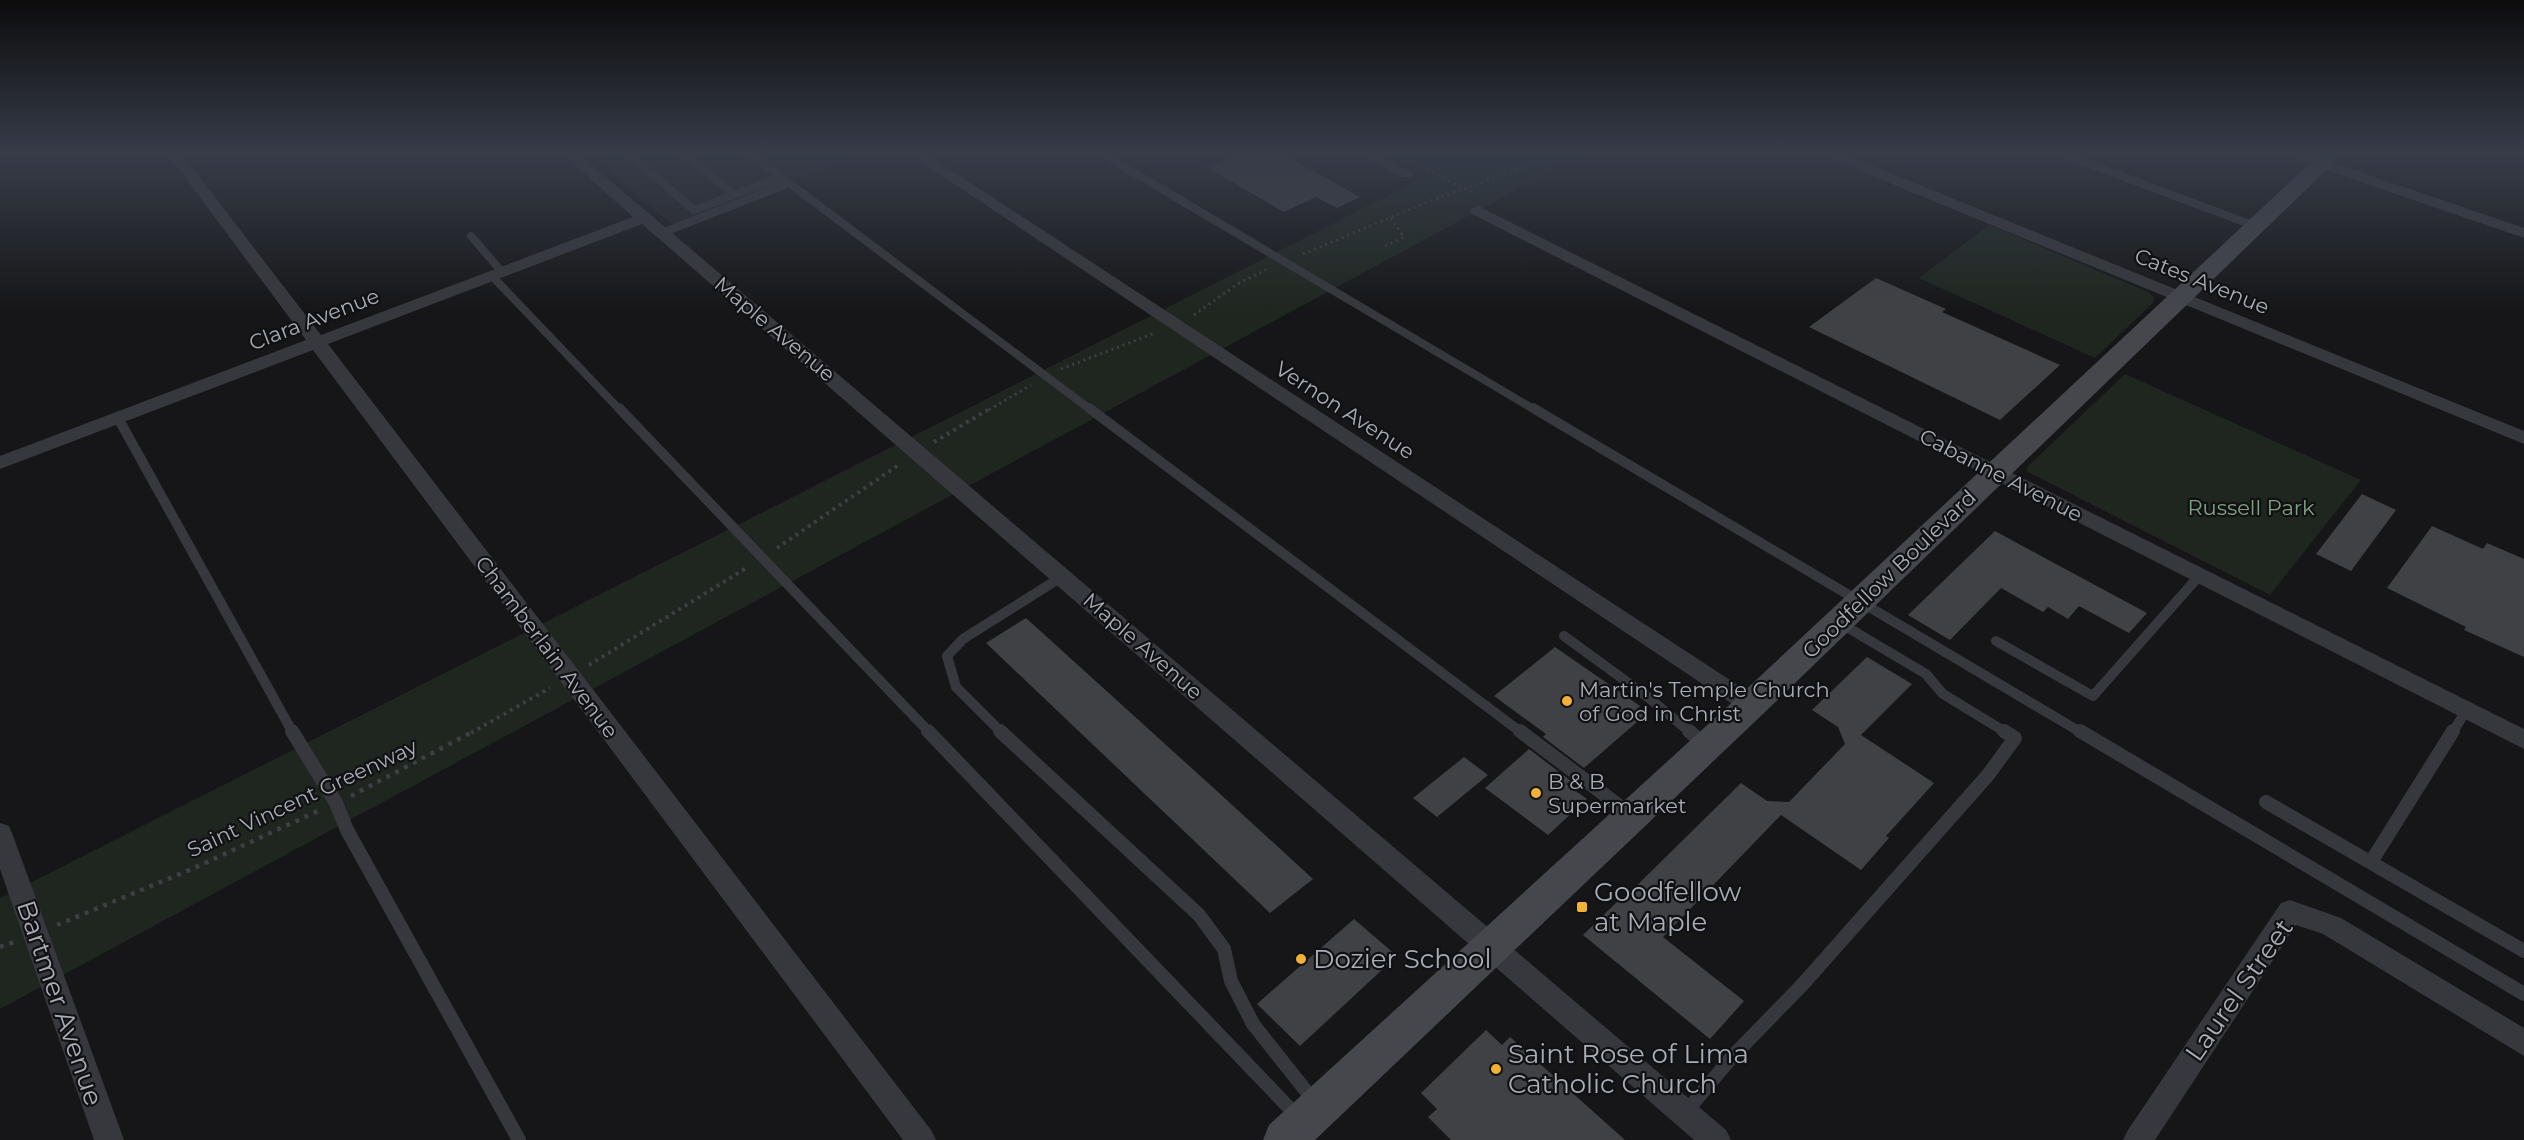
<svg xmlns="http://www.w3.org/2000/svg" width="2524" height="1140" viewBox="0 0 2524 1140" font-family="Montserrat,sans-serif">
	<style>
		.built { fill: #222225 }
		.green { fill: #1e261f }
		.building { fill: #404145 }
		.lines { fill: none; stroke-linecap: round; stroke-linejoin: round }
		.path-far2 { stroke: #3d3f44; stroke-width: 3; stroke-dasharray: 2 4; stroke-linecap: butt }
		.path-far1 { stroke: #3d3f44; stroke-width: 4; stroke-dasharray: 3 4.5; stroke-linecap: butt }
		.path { stroke: #3d3f44; stroke-width: 4.5; stroke-dasharray: 4 6; stroke-linecap: butt }
		.lane-far2 { stroke: #37383d; stroke-width: 8 }
		.lane-far1 { stroke: #37383d; stroke-width: 10 }
		.lane { stroke: #37383d; stroke-width: 14 }
		.street { fill: #37383d; fill-rule: evenodd }
		.secondary { fill: #45474d; fill-rule: evenodd }
		.poi-dot { fill: #f2b134; stroke: #111113; stroke-width: 2 }
		.labels { text-anchor: middle; dominant-baseline: central; stroke-width: 4.5; stroke-linejoin: round; paint-order: stroke }
		.street-label { font-size: 21px; fill: #a8adb8; stroke: #111113 }
		.park-label { font-size: 21px; fill: #7fa381; stroke: #111113 }
		.poi-label { font-size: 21px; fill: #a8adb8; stroke: #111113; text-anchor: start }
		.near-poi-label { font-size: 26px; fill: #a8adb8; stroke: #111113; text-anchor: start }
		.near-street-label { font-size: 26px; fill: #a8adb8; stroke: #111113 }
	</style>
	<rect width="100%" height="100%" fill="#161618"/>
	<!-- built -->
	<polygon class="built" points="587,153 871,153 673,225"/>
	<!-- green -->
	<g class="green">
		<polygon points="1386,153 1585,153 0,1009 0,898 1429,175"/>
		<polygon points="1989,225 2148,292 2154,298 2153,303 2095,358 1919,278"/>
		<polygon points="2125,374 2361,480 2270,595 2026,471 2028,466"/>
	</g>
	<!-- building -->
	<g class="building">
		<polygon points="1240,153 1281,153 1360,197 1337,208 1316,197 1284,212 1206,167"/>
		<polygon points="1876,278 1946,309 1942,312 2060,365 2000,420 1809,327"/>
		<polygon points="2362,494 2396,510 2351,571 2316,554"/>
		<polygon points="2432,526 2483,549 2487,543 2524,559 2524,657 2464,630 2466,627 2387,588"/>
		<polygon points="1995,531 2054,563 2147,613 2129,633 2079,606 2068,619 2048,607 2043,612 2001,588 1950,640 1908,615"/>
		<polygon points="1026,618 1218,792 1313,879 1270,913 986,643"/>
		<polygon points="1555,647 1640,706 1636,710 1644,716 1584,768 1543,737 1546,734 1494,696"/>
		<polygon points="1867,657 1912,684 1861,735 1934,783 1886,836 1889,838 1861,870 1781,815 1663,937 1744,1001 1710,1039 1583,935 1618,901 1620,902 1741,783 1767,801 1789,802 1845,744 1838,727 1812,710"/>
		<polygon points="1529,749 1571,781 1566,784 1587,799 1548,835 1485,788"/>
		<polygon points="1464,757 1488,775 1437,817 1413,798"/>
		<polygon points="1354,919 1397,956 1300,1046 1257,1004"/>
		<polygon points="1486,1030 1502,1045 1510,1037 1625,1140 1451,1140 1428,1117 1437,1109 1421,1093"/>
	</g>
	<g class="lines">
		<!-- path-far2 -->
		<g class="path-far2">
			<polyline points="1427,170 1476,194"/>
			<polyline points="1385,246 1404,237 1390,217"/>
			<polyline points="1303,254 1430,201 1562,153"/>
			<polyline points="1194,315 1239,283 1266,270"/>
			<polyline points="1061,369 1155,333"/>
			<polyline points="989,410 1031,385"/>
		</g>
		<!-- path-far1 -->
		<g class="path-far1">
			<polyline points="934,442 991,408"/>
			<polyline points="777,548 900,464"/>
			<polyline points="589,665 748,567"/>
			<polyline points="471,733 550,688"/>
		</g>
		<!-- path -->
		<g class="path">
			<polyline points="351,796 474,731"/>
			<polyline points="57,925 192,869 320,810"/>
			<polyline points="0,947 14,942"/>
		</g>
		<!-- lane-far2 -->
		<g class="lane-far2">
			<polyline points="628,153 694,210 781,177"/>
			<polyline points="683,153 734,194"/>
			<polyline points="748,153 784,179"/>
			<polyline points="1101,153 1535,410"/>
			<polyline points="2060,153 2255,226"/>
			<polyline points="662,233 789,183 1091,410"/>
			<polyline points="471,236 502,272"/>
			<polyline points="492,276 620,410"/>
		</g>
		<!-- lane-far1 -->
		<g class="lane-far1">
			<polyline points="619,408 930,733"/>
			<polyline points="1089,408 1522,733"/>
			<polyline points="1533,408 2082,733"/>
			<polyline points="118,418 293,733"/>
			<polyline points="1840,623 1926,674 1943,694 2007,733"/>
			<polyline points="1564,636 1649,698 1691,733"/>
			<polyline points="1996,641 2093,696 2199,576"/>
			<polyline points="1002,733 956,687 947,656 963,639 1063,576"/>
			<polyline points="2452,733 2466,711"/>
		</g>
		<!-- lane -->
		<g class="lane">
			<polyline points="292,731 336,803 347,830 519,1140"/>
			<polyline points="928,731 1297,1116"/>
			<polyline points="1000,731 1199,915 1224,949 1231,981 1253,1024 1314,1101"/>
			<polyline points="1520,731 1630,814"/>
			<polyline points="1689,731 1704,744"/>
			<polyline points="2080,731 2524,994"/>
			<polyline points="2266,802 2524,951"/>
			<polyline points="2371,862 2453,731"/>
			<polyline points="1685,1113 1731,1058 1803,984 1988,775 2015,738 2004,731"/>
		</g>
		<!-- street -->
		<g class="street">
			<polygon points="167,153 181,153 321,335 633,217 562,153 578,153 1726,1130 1731,1140 1694,1140 642,224 328,344 931,1130 936,1140 903,1140 313,350 0,469 0,456 306,340"/>
			<polygon points="908,153 925,153 1759,699 1763,705 1759,711 1751,714 1743,711"/>
			<polygon points="1358,153 1376,153 1415,174 1412,177 1402,177"/>
			<polygon points="1822,153 1841,153 2524,431 2524,444 1824,156"/>
			<polygon points="2283,153 2304,153 2524,228 2524,238 2285,156"/>
			<polygon points="1478,206 2524,729 2524,749 1472,214 1470,211 1472,208"/>
			<polygon points="0,823 9,826 12,833 124,1140 94,1140 0,869"/>
			<polygon points="2290,900 2341,918 2524,1028 2524,1056 2323,934 2296,925 2155,1140 2123,1140 2128,1130 2281,903"/>
		</g>
		<!-- secondary -->
		<polygon class="secondary" points="2321,153 2344,153 1763,714 1315,1140 1263,1140 1269,1125 1739,696"/>
	</g>
	<!-- sky -->
	<linearGradient id="sky" x2="0" y2="1"><stop stop-color="#0c0c0d"/><stop offset="0.49" stop-color="#363c48"/><stop offset="1" stop-color="#363c48" stop-opacity="0"/></linearGradient>
	<rect width="2524" height="312" fill="url(#sky)"/>
	<!-- markers -->
	<g class="poi-dot">
		<circle cx="1567" cy="701" r="6"/>
		<circle cx="1536" cy="793" r="6"/>
		<rect x="1576" y="901" width="12" height="12" rx="3"/>
		<circle cx="1301" cy="959" r="6"/>
		<circle cx="1496" cy="1069" r="6"/>
	</g>
	<g class="labels">
		<!-- street labels -->
		<g class="street-label">
			<text transform="translate(2202 281) rotate(22)">Cates Avenue</text>
			<text transform="translate(314 319) rotate(-21)">Clara Avenue</text>
			<text transform="translate(775 329) rotate(40)">Maple Avenue</text>
			<text transform="translate(1345 410) rotate(33)">Vernon Avenue</text>
			<text transform="translate(2001 475) rotate(27)">Cabanne Avenue</text>
			<text transform="translate(1889 574) rotate(-44)">Goodfellow Boulevard</text>
			<text transform="translate(1143 646) rotate(41)">Maple Avenue</text>
			<text transform="translate(547 647) rotate(53)">Chamberlain Avenue</text>
			<text transform="translate(302 798) rotate(-25)">Saint Vincent Greenway</text>
		</g>
		<!-- park labels -->
		<g class="park-label">
			<text x="2251" y="507">Russell Park</text>
		</g>
		<!-- poi labels -->
		<g class="poi-label">
			<text x="1579" y="689">Martin's Temple Church<tspan x="1579" dy="24">of God in Christ</tspan></text>
			<text x="1548" y="781">B &amp; B<tspan x="1548" dy="24">Supermarket</tspan></text>
		</g>
		<!-- near-poi labels -->
		<g class="near-poi-label">
			<text x="1594" y="892">Goodfellow<tspan x="1594" dy="30">at Maple</tspan></text>
			<text x="1313" y="959">Dozier School</text>
			<text x="1508" y="1054">Saint Rose of Lima<tspan x="1508" dy="30">Catholic Church</tspan></text>
		</g>
		<!-- near-street labels -->
		<g class="near-street-label">
			<text transform="translate(2239 990) rotate(-55)">Laurel Street</text>
			<text transform="translate(60 1003) rotate(71)">Bartmer Avenue</text>
		</g>
	</g>
</svg>
